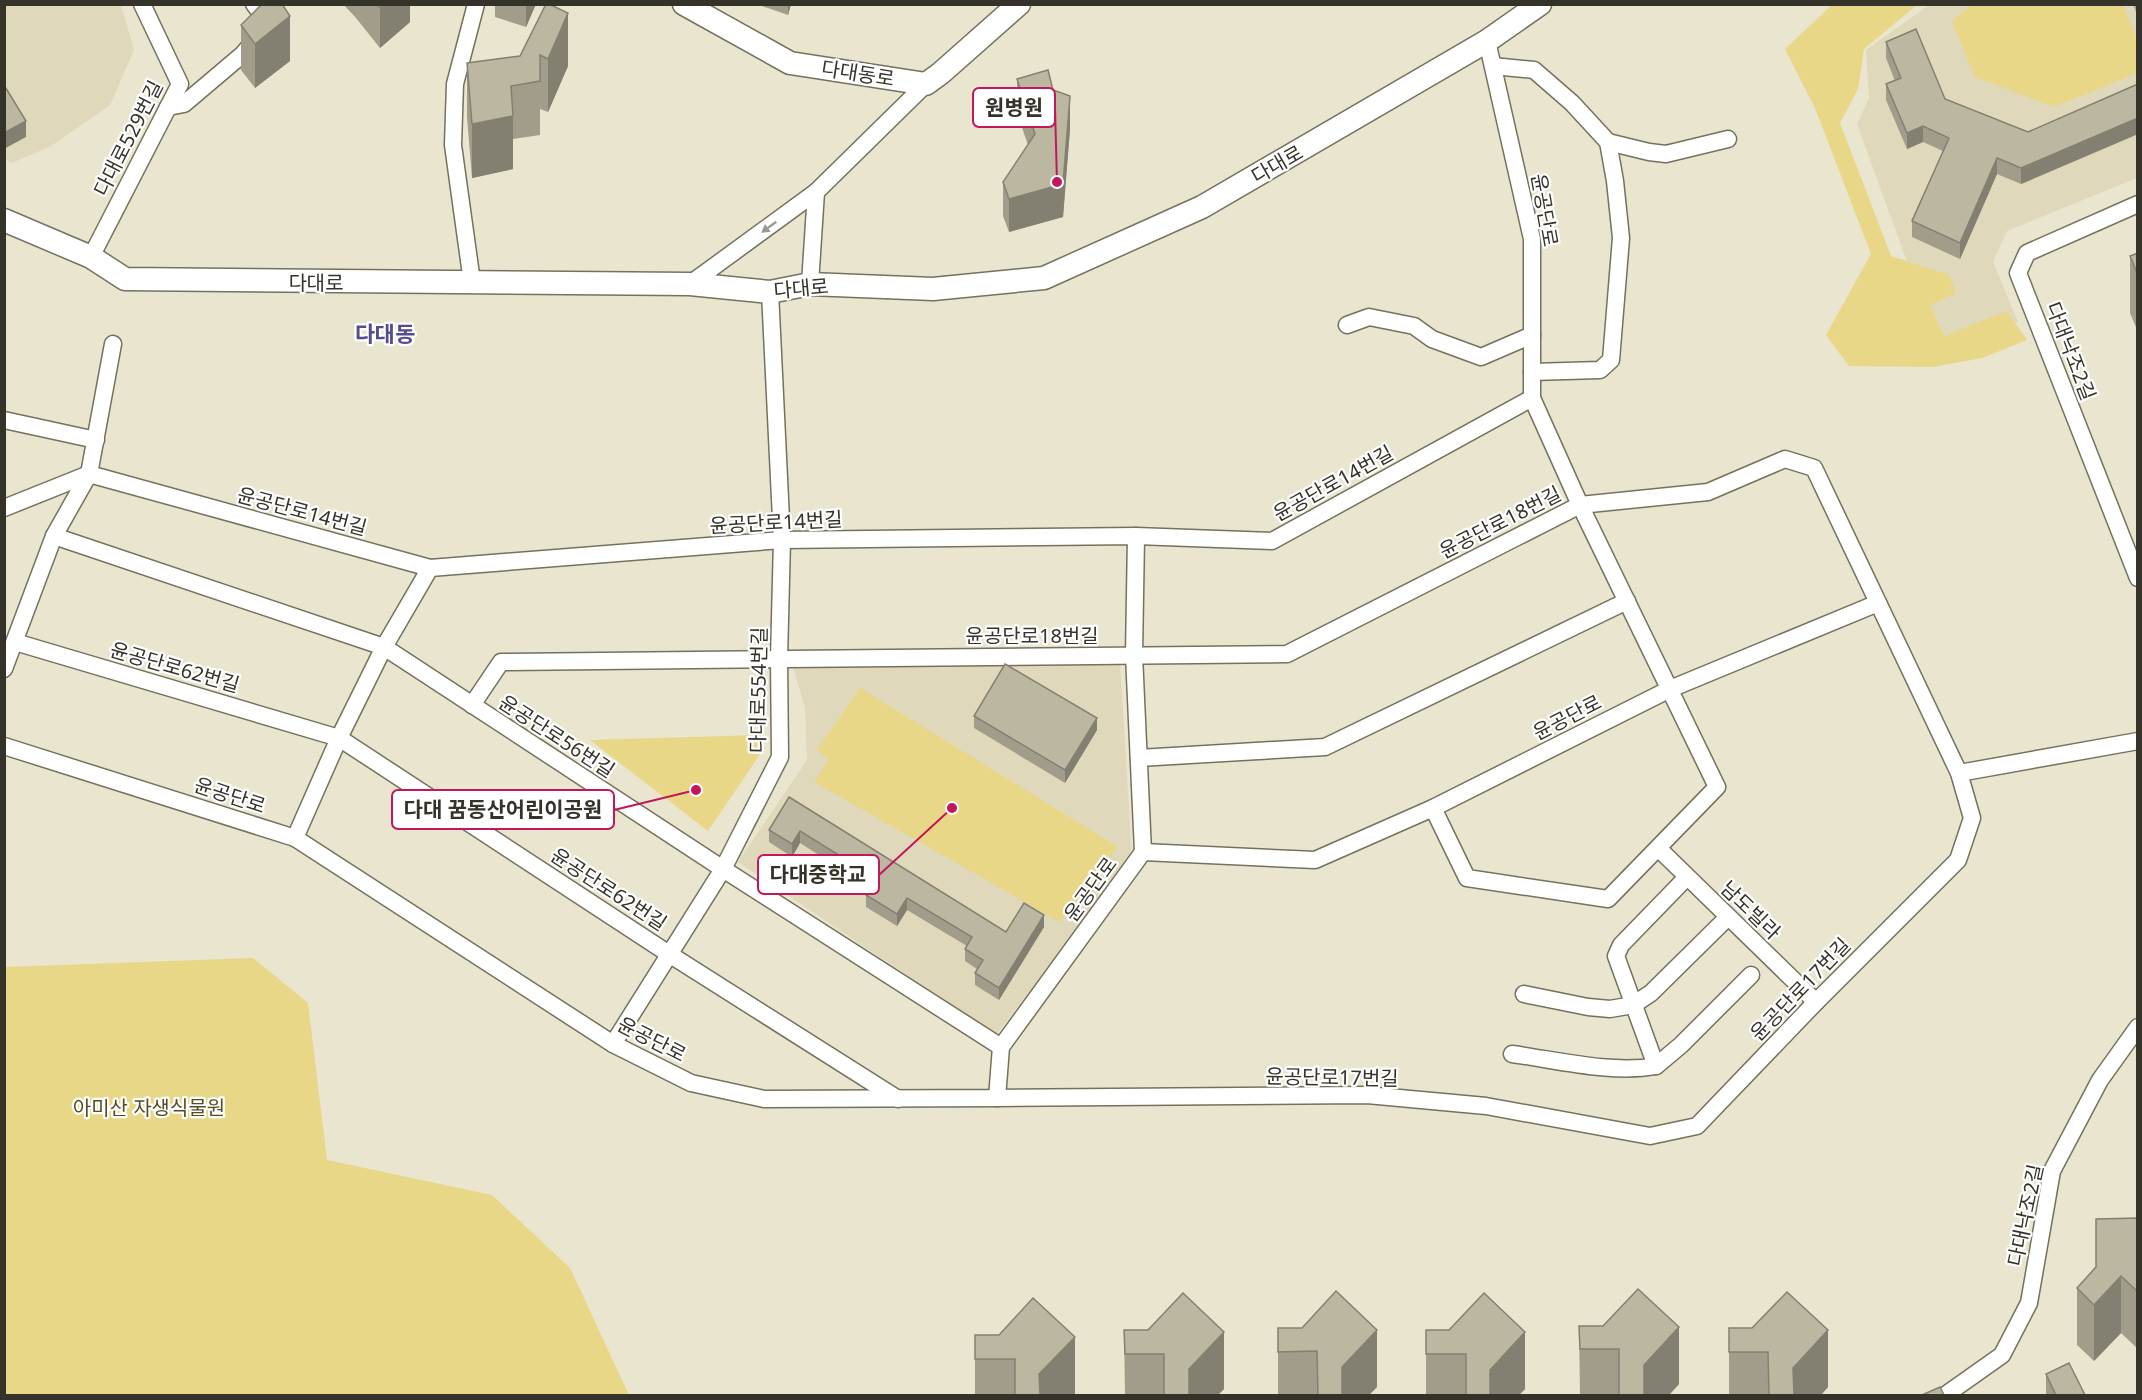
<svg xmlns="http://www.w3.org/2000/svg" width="2142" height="1400" viewBox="0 0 2142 1400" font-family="'Noto Sans','Noto Sans KR',sans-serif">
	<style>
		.built { fill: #dfd8ba }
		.green { fill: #e8d787 }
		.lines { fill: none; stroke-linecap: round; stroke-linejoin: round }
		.street-casing { stroke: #75715d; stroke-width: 19 }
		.secondary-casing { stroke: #75715d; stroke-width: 25 }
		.street { stroke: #fff; stroke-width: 16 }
		.secondary { stroke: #fff; stroke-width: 22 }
		.wall { fill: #a29d8a }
		.shaded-wall { fill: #848071 }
		.building { fill: #bcb7a1; stroke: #848071; stroke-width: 1.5 }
		.oneway { fill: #9a9894 }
		.labels { text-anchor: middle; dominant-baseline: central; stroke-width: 4.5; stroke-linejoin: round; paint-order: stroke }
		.street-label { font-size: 20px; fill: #343229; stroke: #fff }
		.park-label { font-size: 20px; fill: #564d23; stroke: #fff }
		.quarter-label { font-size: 22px; font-weight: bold; fill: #554d8c; stroke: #fff }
		.leader { fill: none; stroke: #c2185b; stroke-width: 2 }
		.callout-dot { fill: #c2185b; stroke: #fff; stroke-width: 2 }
		.callout { fill: #fff; stroke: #c2185b; stroke-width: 2 }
		.callout-label { font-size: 21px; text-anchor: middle; font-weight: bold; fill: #343229 }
	</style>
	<rect width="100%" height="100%" fill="#eae5ce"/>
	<!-- built -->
	<g class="built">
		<polygon points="5,5 121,5 134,50 110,105 51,146 12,163 5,159"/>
		<polygon points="1929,5 2137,5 2137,178 2007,231 1993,262 2018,322 1942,350 1909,267 1857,124 1869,98 1866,50"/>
		<polygon points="1120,662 1132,857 996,1035 738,862 807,760 805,707 792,664"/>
	</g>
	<!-- green -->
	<g class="green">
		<polygon points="1973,4 2123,5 2137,40 2137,73 2054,107 1975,77 1952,21"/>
		<polygon points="1832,5 1917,5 1864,49 1858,89 1840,123 1891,256 1949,275 1956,293 1930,305 1944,336 2007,311 2027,340 1982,358 1933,367 1849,366 1826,335 1871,254 1815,108 1785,49"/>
		<polygon points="860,688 1118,847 1060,922 814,782 829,759 817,750"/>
		<polygon points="760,735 763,750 708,831 590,740"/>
		<polygon points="253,958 308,1003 327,1160 492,1195 570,1268 629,1395 5,1395 5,967"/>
	</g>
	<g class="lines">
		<defs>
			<g id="street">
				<polyline points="1493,66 1534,70 1572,103 1608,142 1615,181 1621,238 1611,360 1600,370 1532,372"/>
				<polyline points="168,107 184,104 243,54 266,27 263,16 254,4"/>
				<polyline points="1608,142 1649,152 1666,154 1728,139"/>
				<polyline points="2138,204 2027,253 2018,273 2138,578"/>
				<polyline points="91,257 180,84 142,4"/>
				<polyline points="472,282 453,145 455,84 476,4"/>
				<polyline points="690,284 816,192 926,84"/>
				<polyline points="810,284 816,192"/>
				<polyline points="1347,325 1369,317 1414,326 1432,339 1481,357 1532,335"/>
				<polyline points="4,420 96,440"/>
				<polyline points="4,508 89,474 430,568 782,540 1136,536 1272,541 1532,398"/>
				<polyline points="54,536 384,647 723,869 1001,1047"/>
				<polyline points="1136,536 1134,655 1143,852"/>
				<polyline points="15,642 339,738 669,954 898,1099"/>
				<polyline points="4,669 54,536 89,474 113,344"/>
				<polyline points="472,705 501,662 1287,654 1580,505 1708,492 1785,459 1814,468 1959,773 1972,818 1958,860 1816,1002 1697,1126 1650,1136 1486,1106 1367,1095 997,1098"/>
				<polyline points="4,746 295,838 613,1044 691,1083 764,1099 997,1098 1001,1047 1143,852"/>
				<polyline points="1139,758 1325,747 1627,601"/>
				<polyline points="1959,773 2138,741"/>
				<polyline points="1433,808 1467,878 1608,899 1717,787 1580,505 1532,398 1532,239 1487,41"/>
				<polyline points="295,838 339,738 384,647 430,568"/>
				<polyline points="1658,848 1816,1002"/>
				<polyline points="1143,852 1315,860 1433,808 1670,689 1878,603"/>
				<polyline points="1524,994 1588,1007 1610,1009 1633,1005 1651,993 1728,917"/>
				<polyline points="613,1044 723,869 780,757 779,658 782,540 770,292"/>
				<path d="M 1512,1054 C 1557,1060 1612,1074 1656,1066 L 1616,956 L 1621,945 L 1687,877"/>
				<polyline points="1656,1066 1681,1045 1751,975"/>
				<polyline points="1944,1396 2002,1355 2029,1303 2052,1171 2100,1080 2138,1027"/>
			</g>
			<g id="secondary">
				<polyline points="684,4 790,63 926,84 941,73 1019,4"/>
				<polyline points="4,220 91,257 125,279 690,284 770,292 810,284 933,289 1044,278 1202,207 1487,41 1540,4"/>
			</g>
		</defs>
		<!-- street casing -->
		<use href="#street" class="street-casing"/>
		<!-- secondary casing -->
		<use href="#secondary" class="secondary-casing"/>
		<!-- street -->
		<use href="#street" class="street"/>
		<!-- secondary -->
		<use href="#secondary" class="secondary"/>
	</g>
	<!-- wall -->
	<g class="wall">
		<polygon points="343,4 410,4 410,22 380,48 356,18"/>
		<polygon points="495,4 536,4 526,27 495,17"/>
		<polygon points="546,4 568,66 548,112 540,109 540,135 513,139 513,169 472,178 467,117 467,63 520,56"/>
		<polygon points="756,4 791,4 788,15"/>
		<polygon points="2133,4 2138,4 2138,17"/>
		<polygon points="241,25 290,61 255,88 241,70"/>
		<polygon points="1886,42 1945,99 2028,132 2138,84 2138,134 2021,184 1997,174 1960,259 1912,237 1912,221 1943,151 1923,142 1907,149 1886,100 1886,84 1895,81 1886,58"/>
		<polygon points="1017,79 1053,90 1070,129 1063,217 1009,232 1003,216 1003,182 1028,145 1017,113"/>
		<polygon points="2138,253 2138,332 2130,313 2130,256"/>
		<polygon points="974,716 1097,730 1065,783 974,728"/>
		<polygon points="789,797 1006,932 1044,927 999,1000 975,985 975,973 977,969 965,961 965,949 967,946 907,910 897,926 866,907 866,895 870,887 800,843 792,857 769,842 769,830"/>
		<polygon points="2138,1218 2138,1349 2121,1333 2094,1361 2077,1345 2077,1288 2096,1268"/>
		<polygon points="1579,1326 1679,1384 1669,1395 1580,1395"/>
		<polygon points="1278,1328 1377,1387 1369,1395 1278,1395"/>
		<polygon points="1729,1328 1828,1387 1821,1395 1729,1395"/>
		<polygon points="1124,1330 1148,1330 1224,1389 1218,1395 1125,1395"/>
		<polygon points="1426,1330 1449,1330 1525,1389 1519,1395 1426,1395"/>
		<polygon points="975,1335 999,1335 1075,1394 1073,1395 975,1395"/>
		<polygon points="2046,1374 2085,1395 2046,1395"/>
	</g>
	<!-- shaded-wall -->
	<g class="shaded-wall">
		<polygon points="384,4 410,4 410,22 380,48 380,8"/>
		<polygon points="526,4 536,4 526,27"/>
		<polygon points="788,4 791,4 788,15"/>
		<polygon points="568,13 568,66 548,112 548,59"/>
		<polygon points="290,16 290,61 255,88 255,44"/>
		<polygon points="1070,96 1070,129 1063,217 1009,232 1009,199"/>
		<polygon points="513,116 513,169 472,178 472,124"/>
		<polygon points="2138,118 2138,134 2021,184 2021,168"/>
		<polygon points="26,121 26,137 4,149 4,133"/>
		<polygon points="1923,126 1923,142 1907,149 1907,133"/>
		<polygon points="1997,158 1997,174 1960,259 1960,243"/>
		<polygon points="1097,718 1097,730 1065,783 1065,770"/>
		<polygon points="800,831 800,843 792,857 792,844"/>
		<polygon points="907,898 907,910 897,926 897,914"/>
		<polygon points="1044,915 1044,927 999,1000 999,988"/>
		<polygon points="2121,1276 2121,1333 2094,1361 2094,1305"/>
		<polygon points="1679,1327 1679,1384 1669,1395 1644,1395 1644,1365"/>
		<polygon points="1377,1330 1377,1387 1369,1395 1342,1395 1342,1367"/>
		<polygon points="1828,1330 1828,1387 1821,1395 1793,1395 1793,1368"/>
		<polygon points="1224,1332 1224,1389 1218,1395 1189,1395 1189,1369"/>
		<polygon points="1525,1332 1525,1389 1519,1395 1490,1395 1490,1370"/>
		<polygon points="1075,1337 1075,1394 1073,1395 1039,1395 1039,1374"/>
	</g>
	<!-- building -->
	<g class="building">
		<polygon points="262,4 282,4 290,16 255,44 241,25"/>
		<polygon points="376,4 384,4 380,8"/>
		<polygon points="546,4 549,4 568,13 548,59 540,55 540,81 511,86 513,116 472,124 467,63 520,56"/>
		<polygon points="1916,29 1945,99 2028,132 2138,84 2138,118 2021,168 1997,158 1960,243 1912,221 1949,138 1923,126 1907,133 1886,84 1901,78 1886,42"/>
		<polygon points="1048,70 1053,90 1070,96 1063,184 1009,199 1003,182 1035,134 1017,79"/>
		<polygon points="4,85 26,121 4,133"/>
		<polygon points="2138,253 2138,275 2130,256"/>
		<polygon points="1005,664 1097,718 1065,770 974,716"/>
		<polygon points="789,797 1006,932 1024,903 1044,915 999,988 975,973 983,960 965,949 972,937 907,898 897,914 866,895 876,878 800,831 792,844 769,830"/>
		<polygon points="2138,1218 2138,1292 2121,1276 2094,1305 2077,1288 2096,1267 2096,1219"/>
		<polygon points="1638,1289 1679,1327 1644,1365 1644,1395 1619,1395 1619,1349 1580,1349 1579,1326 1603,1326"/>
		<polygon points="1336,1291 1377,1330 1342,1367 1342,1395 1318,1395 1317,1351 1278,1352 1278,1328 1302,1328"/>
		<polygon points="1787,1292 1828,1330 1793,1368 1794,1395 1769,1395 1768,1352 1729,1352 1729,1328 1752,1328"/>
		<polygon points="1183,1293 1224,1332 1189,1369 1189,1395 1164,1395 1164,1354 1125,1354 1124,1330 1148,1330"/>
		<polygon points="1484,1293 1525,1332 1490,1370 1490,1395 1466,1395 1466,1354 1426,1354 1426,1330 1449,1330"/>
		<polygon points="1033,1298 1075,1337 1039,1374 1040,1395 1015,1395 1015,1359 975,1359 975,1335 999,1335"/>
		<polygon points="2069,1363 2085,1395 2056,1395 2046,1374"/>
		<polygon points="1940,1387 1944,1395 1922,1395"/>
	</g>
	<!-- one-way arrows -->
	<defs><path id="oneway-solid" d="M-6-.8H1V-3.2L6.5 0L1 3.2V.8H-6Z" transform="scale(1.5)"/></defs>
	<use class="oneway" href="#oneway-solid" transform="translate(769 227) rotate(144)"/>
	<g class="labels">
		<!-- street labels -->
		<g class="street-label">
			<text transform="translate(858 73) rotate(9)">다대동로</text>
			<text transform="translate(128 138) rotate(-63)">다대로529번길</text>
			<text transform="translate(1277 164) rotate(-30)">다대로</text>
			<text transform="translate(1545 210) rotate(80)">윤공단로</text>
			<text x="316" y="282">다대로</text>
			<text transform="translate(801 288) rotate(-5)">다대로</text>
			<text transform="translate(2071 351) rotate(69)">다대낙조2길</text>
			<text transform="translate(1333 483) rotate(-29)">윤공단로14번길</text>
			<text transform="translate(302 511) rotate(15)">윤공단로14번길</text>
			<text transform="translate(776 522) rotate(-3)">윤공단로14번길</text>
			<text transform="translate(1500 522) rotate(-27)">윤공단로18번길</text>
			<text x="1032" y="635">윤공단로18번길</text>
			<text transform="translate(175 667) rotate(16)">윤공단로62번길</text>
			<text transform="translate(758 690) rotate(-89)">다대로554번길</text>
			<text transform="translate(1567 717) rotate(-27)">윤공단로</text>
			<text transform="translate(557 736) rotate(33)">윤공단로56번길</text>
			<text transform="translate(230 795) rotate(18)">윤공단로</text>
			<text transform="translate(609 889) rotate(33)">윤공단로62번길</text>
			<text transform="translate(1090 889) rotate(-54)">윤공단로</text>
			<text transform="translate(1751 910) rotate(44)">남도빌라</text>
			<text transform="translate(1800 989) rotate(-46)">윤공단로17번길</text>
			<text transform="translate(652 1039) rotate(27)">윤공단로</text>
			<text transform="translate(1332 1077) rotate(1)">윤공단로17번길</text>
			<text transform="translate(2025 1215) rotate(-78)">다대낙조2길</text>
		</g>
		<!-- park labels -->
		<g class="park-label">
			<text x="149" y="1107">아미산 자생식물원</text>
		</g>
		<!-- quarter labels -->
		<g class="quarter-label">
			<text x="385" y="333">다대동</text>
		</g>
	</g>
	<!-- callouts -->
	<path class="leader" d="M1057 182L1055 108M696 790L614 810M952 808L879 875"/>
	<g class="callout-dot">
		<circle cx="1057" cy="182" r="6"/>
		<circle cx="696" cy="790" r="6"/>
		<circle cx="952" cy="808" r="6"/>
	</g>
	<g class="callout">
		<rect x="973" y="88" width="82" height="39" rx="6"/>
		<rect x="392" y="790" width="222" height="39" rx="6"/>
		<rect x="758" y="855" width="121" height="39" rx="6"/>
	</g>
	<g class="callout-label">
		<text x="1014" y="115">원병원</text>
		<text x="503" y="817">다대 꿈동산어린이공원</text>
		<text x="818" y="882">다대중학교</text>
	</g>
	<!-- border -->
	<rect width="2142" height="1400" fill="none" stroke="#343229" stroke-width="12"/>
</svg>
